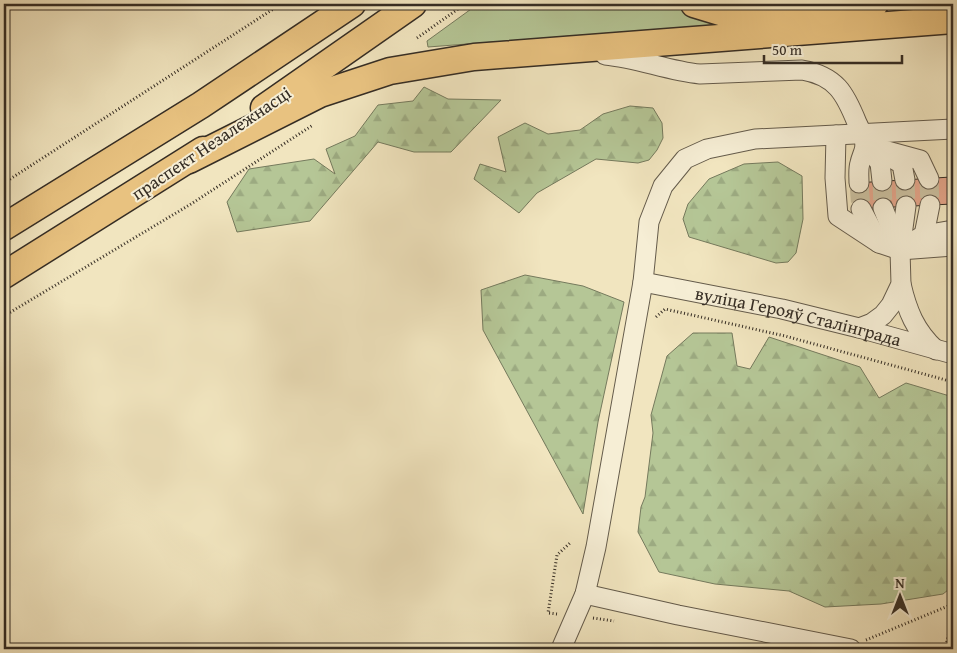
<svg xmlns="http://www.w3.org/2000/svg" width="957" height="653" viewBox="0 0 957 653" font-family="'Gentium Book Plus',serif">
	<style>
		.green { fill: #b5c696; stroke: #757a5d }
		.forest { fill: url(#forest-firs); stroke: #757a5d }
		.building { fill: #e4a58a; stroke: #352d24 }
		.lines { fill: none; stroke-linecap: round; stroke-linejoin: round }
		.minor-tunnel { stroke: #cbc0a0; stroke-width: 19; stroke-dasharray: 19 9; stroke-linecap: butt }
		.minor-casing { stroke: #645b4b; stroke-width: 21 }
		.highway-casing { stroke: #352d24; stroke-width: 29 }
		.path { stroke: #352d24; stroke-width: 3; stroke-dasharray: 1 2.5; stroke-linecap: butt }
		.minor { stroke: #f6eed5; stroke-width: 19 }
		.highway { stroke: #e8c280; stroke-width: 26 }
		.labels { text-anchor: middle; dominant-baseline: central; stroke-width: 4; stroke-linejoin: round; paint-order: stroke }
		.street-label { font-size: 18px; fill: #352d24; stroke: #f6eed5 }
	</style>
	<defs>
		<pattern id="forest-firs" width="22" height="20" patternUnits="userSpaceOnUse" patternTransform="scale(1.25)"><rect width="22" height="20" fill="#b5c696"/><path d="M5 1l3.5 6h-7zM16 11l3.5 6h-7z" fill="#9caa81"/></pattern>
	</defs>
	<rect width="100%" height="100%" fill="#f1e5bf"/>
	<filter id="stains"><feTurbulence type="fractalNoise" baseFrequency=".004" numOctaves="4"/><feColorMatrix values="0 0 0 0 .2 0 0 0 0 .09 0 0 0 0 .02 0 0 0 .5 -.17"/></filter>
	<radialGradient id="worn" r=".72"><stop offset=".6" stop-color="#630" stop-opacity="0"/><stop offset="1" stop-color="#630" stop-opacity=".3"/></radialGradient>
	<!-- green -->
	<polygon class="green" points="478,4 671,4 699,19 727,24 428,47 427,41"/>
	<!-- forest -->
	<g class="forest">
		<polygon points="424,87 448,99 501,100 451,152 414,152 378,142 310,221 237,232 227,202 249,169 314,159 335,174 326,149 355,136 378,105 413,101"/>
		<polygon points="630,106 653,108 662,123 663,138 657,150 649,160 638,163 596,159 537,193 519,213 474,179 480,164 506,172 498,137 525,123 548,134 580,130 603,114"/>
		<polygon points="778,162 802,176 803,219 796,253 788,262 776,263 689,237 683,219 688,204 709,179 744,164"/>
		<polygon points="525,275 583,286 624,302 598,422 583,514 483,330 481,290"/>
		<polygon points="693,333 732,333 737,366 750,369 769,337 860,367 879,398 906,383 953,397 953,586 943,594 881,604 825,607 789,591 715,584 659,572 638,532 641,507 645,497 653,433 651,415 667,356"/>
	</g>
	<!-- building -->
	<g class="building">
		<polygon points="950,165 953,165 953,222 952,192"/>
		<polygon points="951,177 952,204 856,209 855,183"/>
	</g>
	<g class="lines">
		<!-- minor-tunnel -->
		<g class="minor-tunnel">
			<polyline points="929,179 930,205"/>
			<polyline points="905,180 906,206"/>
			<polyline points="882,181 883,208"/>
			<polyline points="859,183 861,209"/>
		</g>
		<defs>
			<g id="minor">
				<path d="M 605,55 C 638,58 668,71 700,74 L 802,70 C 836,76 845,93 857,123 C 860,129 865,138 865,145 C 865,151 861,157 860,163 C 858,169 859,176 859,183"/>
				<polyline points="836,135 835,178 838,216 879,243"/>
				<polyline points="865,145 920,160 929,179"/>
				<polyline points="866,146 880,163 882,181"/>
				<polyline points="884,154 902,164 905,180"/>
				<polyline points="883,208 899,248"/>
				<polyline points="861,209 879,243 900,250 953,246"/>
				<polyline points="924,235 930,205"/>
				<polyline points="907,245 924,235 953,230"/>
				<path id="s1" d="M 643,282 L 782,309 L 859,328 L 953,354"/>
				<path d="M 901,284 C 907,310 915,331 936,350"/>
				<polyline points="859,328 872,323 883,315 891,305 901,284 900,250 906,206"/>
				<polyline points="585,594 678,615 851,649"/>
				<polyline points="561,649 585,594 596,547 643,282 649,222 663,186 685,159 707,149 755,139 953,129"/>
			</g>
			<g id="highway">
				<polyline points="694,4 727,14 875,4"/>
				<polyline points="264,108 413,4"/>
				<polyline points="189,160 320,94 390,71 474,57 953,20"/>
				<polyline points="4,227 201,105 352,4"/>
				<polyline points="4,275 203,150"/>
			</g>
		</defs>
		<!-- minor casing -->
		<use href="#minor" class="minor-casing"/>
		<!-- highway casing -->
		<use href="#highway" class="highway-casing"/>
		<!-- path -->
		<g class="path">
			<polyline points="417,38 465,4"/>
			<polyline points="4,183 281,4"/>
			<polyline points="4,316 191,204 313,125"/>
			<polyline points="656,317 665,309 785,336 953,382"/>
			<polyline points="557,614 548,613 557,555 570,543"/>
			<polyline points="593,618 614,621"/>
			<polyline points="866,640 953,604"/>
			<polyline points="945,649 953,616"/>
		</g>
		<!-- minor -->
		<use href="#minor" class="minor"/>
		<!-- highway -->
		<use href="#highway" class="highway"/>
	</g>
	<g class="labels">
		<!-- street labels -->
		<g class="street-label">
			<text transform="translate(211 143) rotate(-34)">праспект Незалежнасці</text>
			<text stroke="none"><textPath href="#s1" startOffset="159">вуліца Герояў Сталінграда</textPath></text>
		</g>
	</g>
	<!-- margin -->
	<rect width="957" height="653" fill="none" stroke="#f1e5bf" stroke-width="20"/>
	<rect x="5" y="5" width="947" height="643" fill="none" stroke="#352d24" stroke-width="2.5"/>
	<rect x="10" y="10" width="937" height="633" fill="none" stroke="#352d24"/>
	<!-- north arrow -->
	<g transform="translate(900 596)" stroke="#f6eed5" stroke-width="4" paint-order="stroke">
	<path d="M0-4L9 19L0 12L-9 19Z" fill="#352d24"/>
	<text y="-8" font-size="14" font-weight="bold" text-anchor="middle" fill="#352d24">N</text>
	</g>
	<!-- scale -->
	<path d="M764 55v8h138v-8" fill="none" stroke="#352d24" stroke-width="2.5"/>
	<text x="772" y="55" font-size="15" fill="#352d24" stroke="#f6eed5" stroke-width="4" paint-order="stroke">50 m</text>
	<rect width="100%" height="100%" filter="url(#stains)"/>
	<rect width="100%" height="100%" fill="url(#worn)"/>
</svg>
